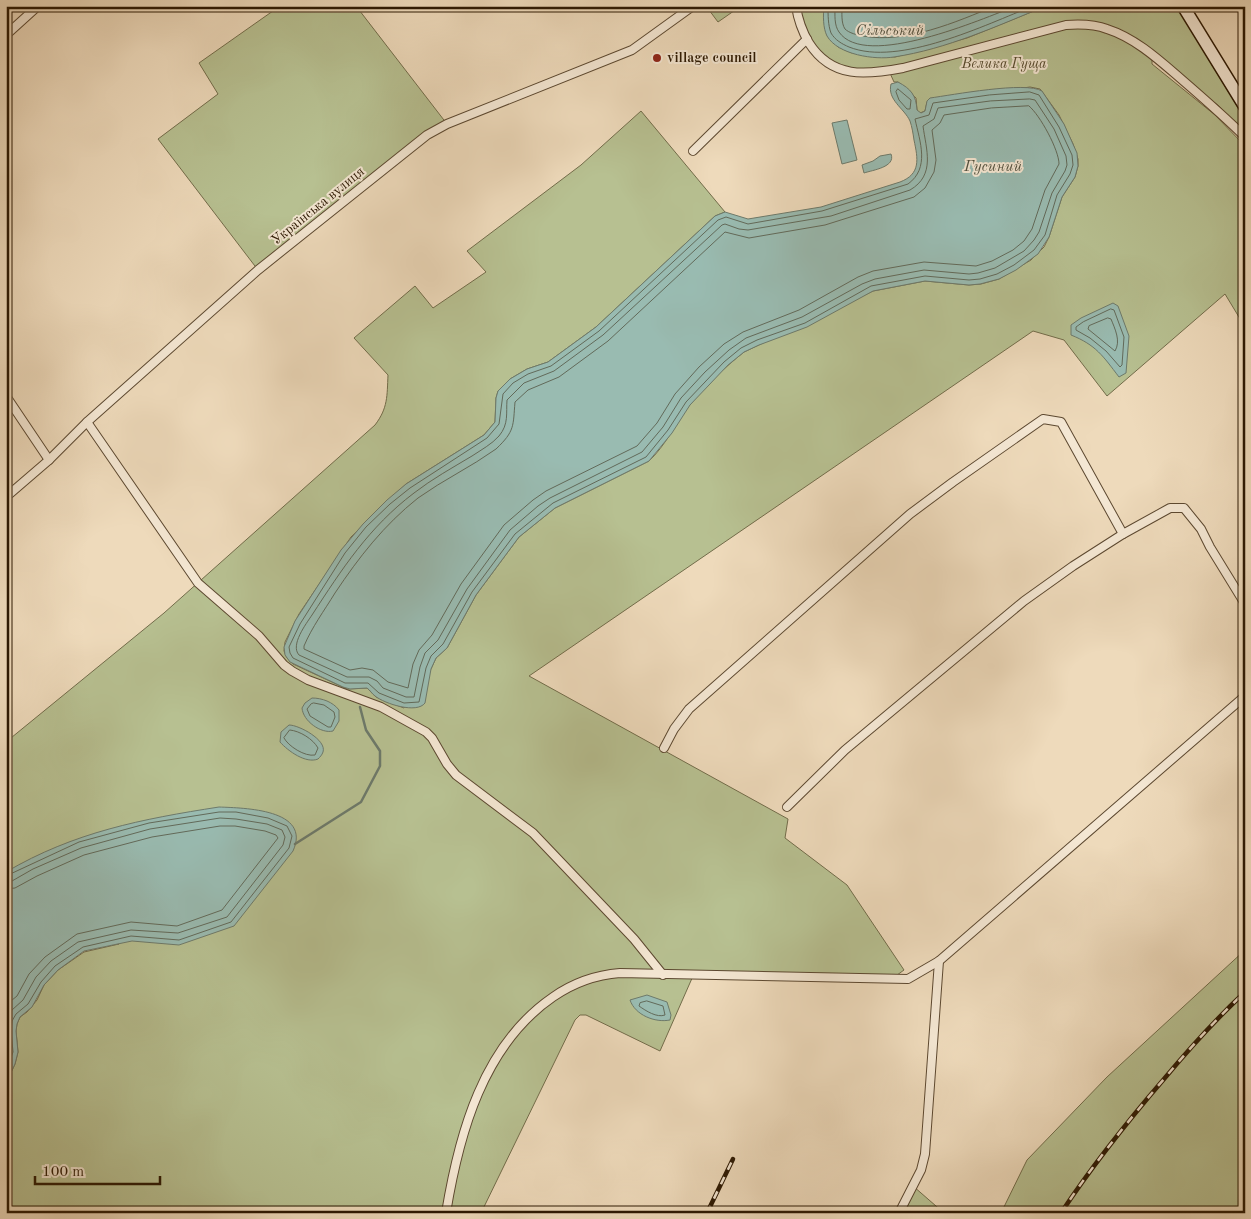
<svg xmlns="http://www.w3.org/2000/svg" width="1251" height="1219" viewBox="0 0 1251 1219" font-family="'Old Standard TT',serif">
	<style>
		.green { fill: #b7c091; stroke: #726c4a }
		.water { fill: #99bbb1; stroke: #6d7a6b }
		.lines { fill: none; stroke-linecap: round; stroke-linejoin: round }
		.shore { stroke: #626a5a; stroke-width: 1 }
		.stream { stroke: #6d7a6b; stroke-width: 2.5 }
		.street-casing { stroke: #5c4830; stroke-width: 10 }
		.secondary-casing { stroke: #2c1802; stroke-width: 14 }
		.street { stroke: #f4e7d3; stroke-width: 8 }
		.secondary { stroke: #f4e7d3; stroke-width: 11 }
		.rail-casing { stroke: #2c1802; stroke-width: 4.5 }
		.rail { stroke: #f4e7d3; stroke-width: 2.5; stroke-dasharray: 8; stroke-linecap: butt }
		.poi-dot { fill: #8f2418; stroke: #f4e7d3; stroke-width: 2 }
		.labels { text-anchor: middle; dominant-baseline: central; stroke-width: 4; stroke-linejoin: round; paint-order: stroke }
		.poi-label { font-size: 14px; font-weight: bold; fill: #2c1802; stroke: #f4e7d3; text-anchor: start }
		.park-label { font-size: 14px; font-style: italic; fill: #564a2d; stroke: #f4e7d3 }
		.street-label { font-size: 14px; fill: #2c1802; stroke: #f4e7d3 }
		.water-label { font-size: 15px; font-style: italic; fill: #52513f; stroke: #f4e7d3 }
	</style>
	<rect width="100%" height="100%" fill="#eedabb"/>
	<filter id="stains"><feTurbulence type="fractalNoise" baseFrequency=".004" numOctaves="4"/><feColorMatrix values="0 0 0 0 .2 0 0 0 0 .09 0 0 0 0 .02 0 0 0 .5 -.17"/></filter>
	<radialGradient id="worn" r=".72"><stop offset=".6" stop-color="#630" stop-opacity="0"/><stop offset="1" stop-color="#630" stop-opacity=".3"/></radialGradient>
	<!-- green -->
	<g class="green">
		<polygon points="280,6 356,6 447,124 258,270 158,139 218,94 199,63"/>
		<polygon points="706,6 741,6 718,22"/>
		<path d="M 796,6 L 824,6 L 824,19 L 838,47 L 852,53 L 895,57 L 967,38 L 1046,6 L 1104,6 L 1121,9 L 1132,6 L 1176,6 L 1245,119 L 1245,132 L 1219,106 L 1152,54 L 1152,64 L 1215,115 L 1245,146 L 1245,327 L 1225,294 L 1107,396 L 1064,340 L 1033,331 L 529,676 L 788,819 L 785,838 L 847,885 L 904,970 L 893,978 L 693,976 L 660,1051 L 586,1015 L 580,1015 L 575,1020 L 481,1213 L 6,1213 L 6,1083 L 15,1064 L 18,1052 L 16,1031 L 17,1024 L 20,1017 L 27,1012 L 37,1000 L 44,985 L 58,970 L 84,952 L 119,944 L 6,906 L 6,742 L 164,613 L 375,425 C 388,408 387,396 388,375 L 354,338 L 415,286 L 433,308 L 486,272 L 467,251 L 581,165 L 641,111 L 725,212 L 715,216 L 596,327 L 548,362 L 527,369 L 510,379 L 498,391 L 496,398 L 495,422 L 484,435 L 406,484 L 351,537 L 299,614 L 285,642 L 284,651 L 287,658 L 293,664 L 347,689 L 367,688 L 376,697 L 404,708 L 431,669 L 436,658 L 447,648 L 476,595 L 519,537 L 555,508 L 649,461 C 665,446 675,425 688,407 C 704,387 724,368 744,352 L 873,291 L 925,281 L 969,285 L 981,284 L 999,279 L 1031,260 L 1044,247 L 1049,237 L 1062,197 L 1075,177 L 1078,166 L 1078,159 L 1073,144 L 1059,115 L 1040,89 L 1030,87 L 927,102 L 925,111 L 920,113 L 917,110 L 916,98 L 898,82 L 894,82 L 889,71 L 841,69 L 813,48 Z"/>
		<polygon points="1245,950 1245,1213 1001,1213 1027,1160 1107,1077"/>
		<polygon points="913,1186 944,1213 899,1213"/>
	</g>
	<!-- water -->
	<g class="water">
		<path d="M 824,6 L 1046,6 C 997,26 947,49 894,57 C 875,60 838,55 827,36 C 823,28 823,16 824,6 Z"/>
		<path d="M 898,82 C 911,89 916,95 917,110 L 921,113 L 925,111 L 927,101 L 930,98 C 952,95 1026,81 1042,91 L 1064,124 L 1077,153 L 1078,166 L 1075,177 L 1062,197 L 1049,237 L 1038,254 L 1016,270 L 999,279 L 980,284 L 969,285 L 925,281 L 873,291 L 807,327 L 759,345 L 744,352 L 728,365 L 690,405 L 672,433 L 649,461 L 555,508 L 519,537 L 476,595 L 447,648 L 436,658 L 431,669 L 425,703 C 417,714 385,704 375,696 C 372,694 370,690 367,688 L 350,689 L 343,687 L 290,662 L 285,655 L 284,647 L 295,621 L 341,550 L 363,524 L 387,500 L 406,484 L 484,435 L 495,422 L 496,398 L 498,391 L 510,379 L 527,369 L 548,362 L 596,327 L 715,216 L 725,212 L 748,219 L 821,207 L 900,182 C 921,174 918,159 914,140 C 913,133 912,127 910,121 C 904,108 887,100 891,84 Z"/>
		<polygon points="847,120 857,160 842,164 832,123"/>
		<path d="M 891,154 C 896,167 873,170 864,173 L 862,165 L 873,161 L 880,156 Z"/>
		<path d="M 1113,303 L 1118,306 L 1129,336 L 1126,373 L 1119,377 C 1103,356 1096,345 1071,335 L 1071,325 L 1081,318 Z"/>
		<path d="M 312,698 C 322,698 333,702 339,710 L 339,721 L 333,731 C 321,734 303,721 302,708 L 305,703 Z"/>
		<path d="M 289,725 C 299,725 327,740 323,752 C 322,755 320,757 318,759 C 306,764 288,751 280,742 L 281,732 Z"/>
		<path d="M 219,807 C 244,808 312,809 293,851 L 234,926 L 179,945 L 132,941 L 84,951 L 58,970 L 44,985 L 32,1007 L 20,1017 L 17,1024 L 16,1031 L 18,1052 L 15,1064 L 6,1083 L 6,872 C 74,832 142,819 219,807 Z"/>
		<path d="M 647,995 L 667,1002 L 671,1015 L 670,1020 C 655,1023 635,1015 630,1000 Z"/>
	</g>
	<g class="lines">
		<!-- shore -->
		<g class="shore">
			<path d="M 828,6 C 828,15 828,25 831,33 C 835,40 842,44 849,47 C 899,67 985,25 1033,6"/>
			<path d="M 835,6 C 835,15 834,25 839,32 C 865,70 982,19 1016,6"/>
			<path d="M 842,6 C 842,13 841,23 845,29 C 849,33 857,35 863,36 C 906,44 956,22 995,6"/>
			<polygon points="898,89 911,100 910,109 907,109 899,100 896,92"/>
			<path d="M 1030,92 L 1039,95 L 1059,127 L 1072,155 L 1073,165 L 1070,174 L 1057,195 L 1045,235 L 1034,250 L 1014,265 L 997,274 L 980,279 L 969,280 L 925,276 L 871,286 L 805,323 L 757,340 L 741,348 L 724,362 L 686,402 L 668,430 L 646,457 L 553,503 L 515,534 L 472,592 L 443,644 L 431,656 L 426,668 L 419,702 L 404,703 L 379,693 L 368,683 L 345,683 L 293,658 L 290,653 L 289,647 L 300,624 L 345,553 L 366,527 L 390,504 L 410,488 L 487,438 L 499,424 L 503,394 L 513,383 L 528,374 L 551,366 L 599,331 L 718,220 L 726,217 L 748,224 L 822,211 L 908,184 C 930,168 920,142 915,119 L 929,115 L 933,103 L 989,95 Z"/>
			<path d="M 1030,99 L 1035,100 L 1054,129 L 1066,156 L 1067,165 L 1065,171 L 1052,193 L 1039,232 L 1034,240 L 1024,251 L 995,268 L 978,273 L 969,274 L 924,270 L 875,279 L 862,284 L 802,317 L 746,338 L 729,350 L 705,372 L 681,398 L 663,427 L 642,452 L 550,498 L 538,506 L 510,530 L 467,589 L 438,640 L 425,653 L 420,667 L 414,697 L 406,697 L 383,688 L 377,681 L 369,677 L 347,677 L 299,655 C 290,645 306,624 312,615 C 342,569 369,527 414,493 C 432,479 452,468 472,456 C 481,450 492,444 499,436 C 509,424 506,413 507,400 L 524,383 L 554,371 L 603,335 L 722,225 L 725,224 L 739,229 L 748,230 L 831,216 L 910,190 C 936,175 926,149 923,126 L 934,119 L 938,108 L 990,101 Z"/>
			<path d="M 1029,106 C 1040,115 1059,150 1059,164 L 1045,190 L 1032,229 L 1024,241 L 1013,250 L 992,261 L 976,266 L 924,262 L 873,271 L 858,277 L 799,310 L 743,332 L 724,344 L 699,367 L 675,394 L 657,423 L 637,446 L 546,491 L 533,500 L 504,525 L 461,584 L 432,635 L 419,650 L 413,664 L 408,688 L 388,682 L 373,670 L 362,668 L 350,670 L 304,649 L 304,646 C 312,627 324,611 335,593 C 359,557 384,525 418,498 C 443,480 471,467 496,449 C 515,431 513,426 515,402 L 528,390 L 559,377 L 608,341 L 725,232 L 749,238 L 825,225 L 914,197 L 925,188 L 934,172 L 936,160 L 932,130 L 940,123 L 944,115 L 991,108 Z"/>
			<polygon points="1111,309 1114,310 1124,337 1122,365 1120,367 1106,351 1090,338 1076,330 1076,327 1083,322"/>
			<path d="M 1108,318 L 1111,319 C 1115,329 1121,341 1115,351 L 1088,329 L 1089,326 Z"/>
			<polygon points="314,703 324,705 334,712 335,717 331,727 328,727 310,716 307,709 311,704"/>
			<path d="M 290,730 C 300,731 313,739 318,748 L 315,755 C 305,757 288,746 284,738 Z"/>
			<polyline points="6,876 79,842 149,823 219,812 236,812 268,818 287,826 292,836 289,848 231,922 179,940 131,936 83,947 55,966 41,982 28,1004 16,1014 12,1021 11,1031 13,1052 6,1071"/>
			<polyline points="6,882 12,881 33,869 81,848 150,829 220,818 236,819 267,824 282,830 285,837 283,845 227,917 178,933 131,930 78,942 51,961 36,977 23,1000 12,1010 6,1019"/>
			<polyline points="6,889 15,888 37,876 84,855 152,837 220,826 235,826 265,831 276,835 278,838 222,910 177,926 131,922 77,934 45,957 29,974 17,996 6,1005"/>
			<path d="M 647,1001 L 663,1006 L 665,1015 C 657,1018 646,1011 639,1006 L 640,1003 Z"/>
		</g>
		<!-- stream -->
		<polyline class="stream" points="295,844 361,802 380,766 380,751 366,730 360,707"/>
		<defs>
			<g id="street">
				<path d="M 796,6 C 798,20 802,31 809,43 C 832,79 866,75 903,68 L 1066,25 C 1080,24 1094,24 1107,29 C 1135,38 1158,59 1180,78 C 1202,97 1224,116 1245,137"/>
				<polyline points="6,35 38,6"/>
				<polyline points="693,151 807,39"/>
				<polyline points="6,396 49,460"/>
				<polyline points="87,422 198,583 259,636 284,665 292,671 308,680 381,707 426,732 432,738 447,764 456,775 533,833 634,939 663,975"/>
				<polyline points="6,497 49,460 87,422 258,270 427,135 447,124 632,50 693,6"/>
				<polyline points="664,748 674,729 689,709 910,514 953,482 1043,419 1061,422 1123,534 1170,508 1184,508 1201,529 1210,547 1245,604"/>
				<polyline points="787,807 845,750 1024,601 1073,566 1123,534"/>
				<path d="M 446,1213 C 459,1134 483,1045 553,997 C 573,983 595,975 620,973 L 908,979 L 939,961 L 1245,696"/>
				<polyline points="899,1213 921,1170 925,1154 939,961"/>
			</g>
			<polyline id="secondary" points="1183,6 1245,107"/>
		</defs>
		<!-- street casing -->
		<use href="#street" class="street-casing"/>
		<!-- secondary casing -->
		<use href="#secondary" class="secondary-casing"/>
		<!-- street -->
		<use href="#street" class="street"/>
		<!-- secondary -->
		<use href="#secondary" class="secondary"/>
		<defs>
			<g id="rail">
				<polyline points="707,1213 733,1159"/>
				<path d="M 1061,1213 C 1092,1166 1127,1122 1164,1079 C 1189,1049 1216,1019 1245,992"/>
			</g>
		</defs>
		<!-- rail casing -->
		<use href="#rail" class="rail-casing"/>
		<!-- rail -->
		<use href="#rail" class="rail"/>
	</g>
	<!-- markers -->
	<circle class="poi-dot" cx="657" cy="58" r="5"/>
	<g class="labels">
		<!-- poi labels -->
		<g class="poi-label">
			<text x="667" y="58">village council</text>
		</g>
		<!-- park labels -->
		<g class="park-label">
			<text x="1004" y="64">Велика Гуща</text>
		</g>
		<!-- street labels -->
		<g class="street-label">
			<text transform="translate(318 206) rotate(-39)">Українська вулиця</text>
		</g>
		<!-- water labels -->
		<g class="water-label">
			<text x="890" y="31">Сільський</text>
			<text x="993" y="167">Гусиний</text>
		</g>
	</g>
	<!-- margin -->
	<rect width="1251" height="1219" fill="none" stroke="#eedabb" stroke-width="25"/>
	<rect x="8" y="8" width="1236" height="1204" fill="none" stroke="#2c1802" stroke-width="2.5"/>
	<rect x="12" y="12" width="1226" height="1194" fill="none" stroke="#2c1802"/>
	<!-- scale -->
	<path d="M35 1176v8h125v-8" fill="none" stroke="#2c1802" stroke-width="2.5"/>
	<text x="42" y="1176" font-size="15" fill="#2c1802" stroke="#f4e7d3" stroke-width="4" paint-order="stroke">100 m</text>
	<rect width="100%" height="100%" filter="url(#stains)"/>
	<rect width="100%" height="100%" fill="url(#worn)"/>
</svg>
